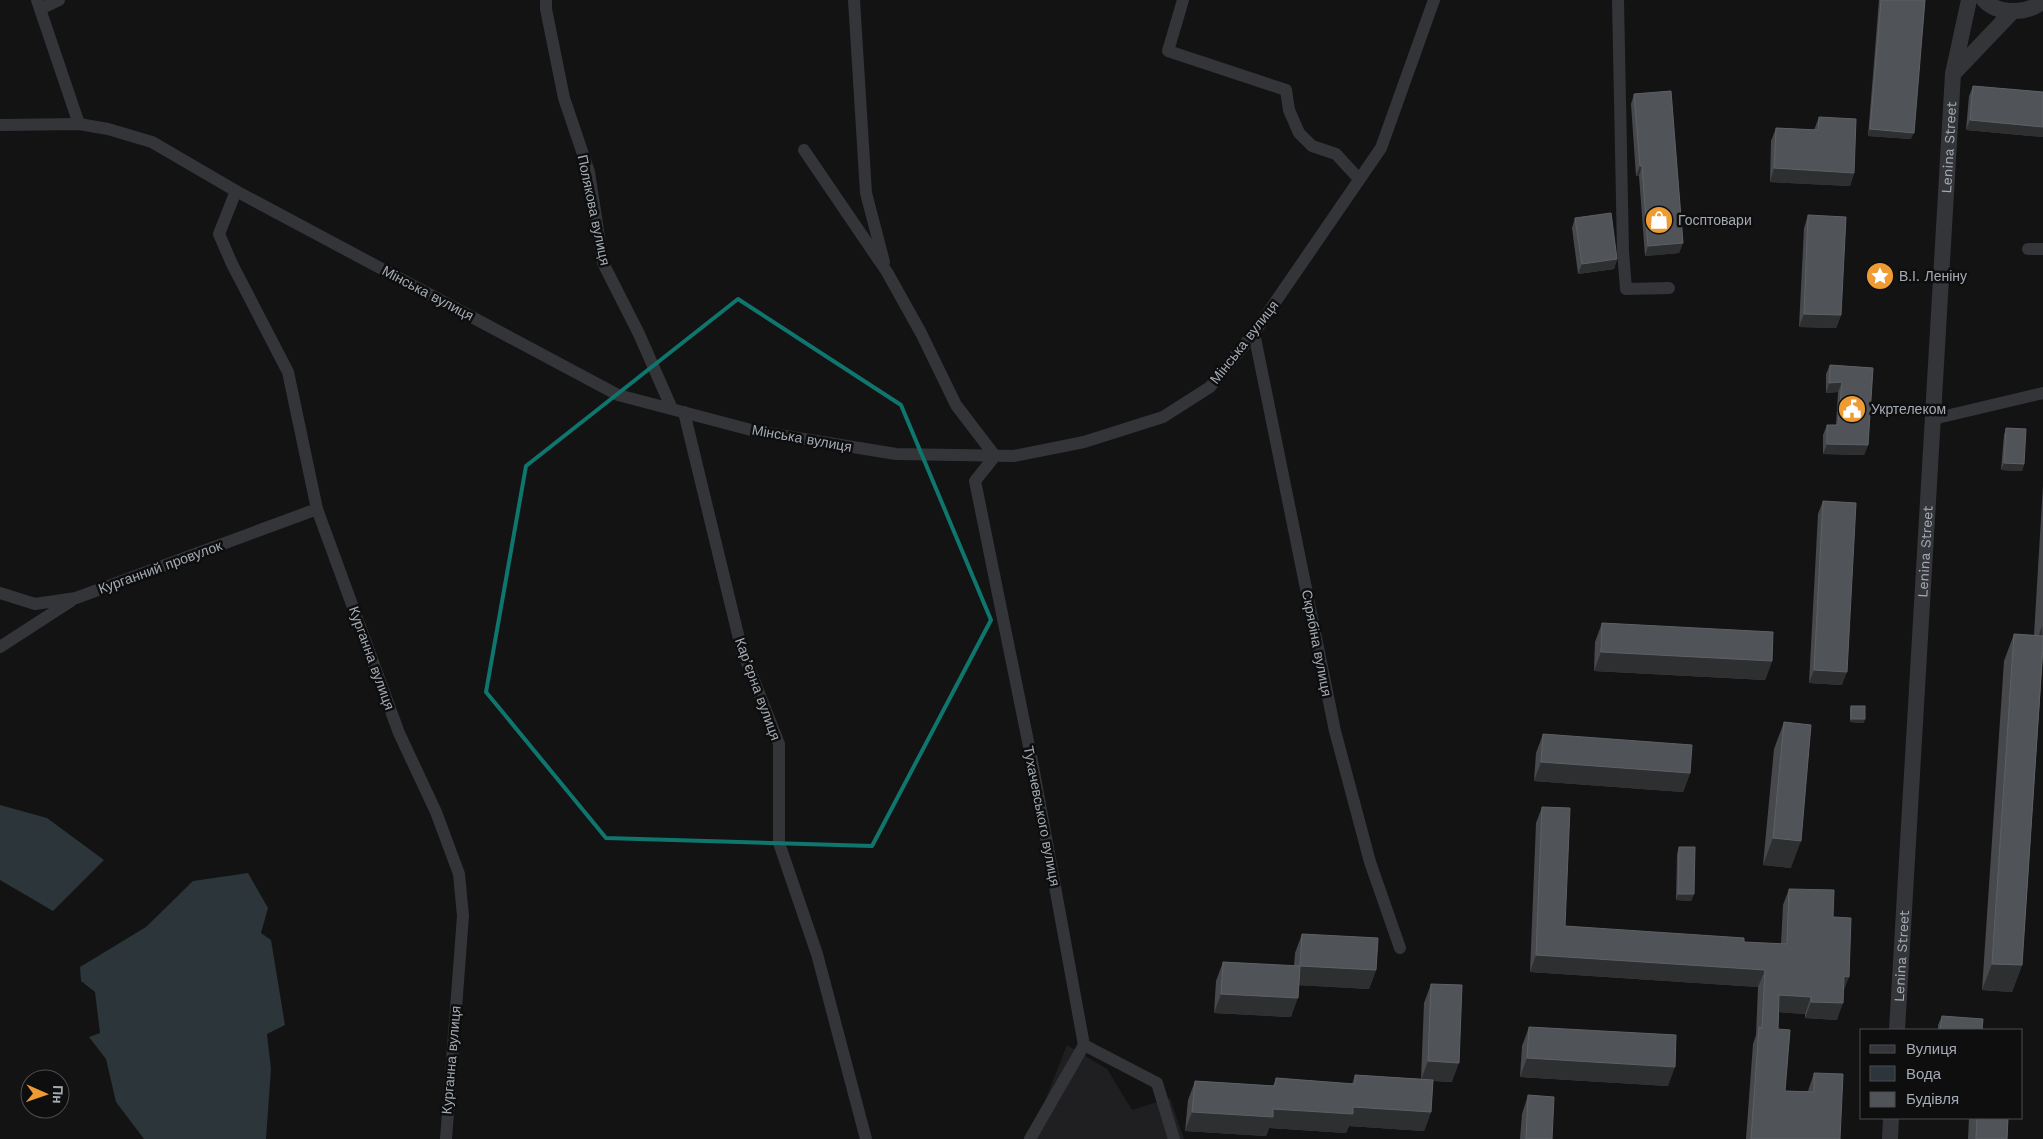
<svg xmlns="http://www.w3.org/2000/svg" width="2043" height="1139" viewBox="0 0 2043 1139" font-family="'Work Sans',sans-serif">
	<style>
		.built { fill: #1f1f21 }
		.water { fill: #2b353a }
		.lines { fill: none; stroke-linecap: round; stroke-linejoin: round }
		.minor { stroke: #343539; stroke-width: 12 }
		.tertiary { stroke: #343539; stroke-width: 16 }
		.wall { fill: #46484c }
		.shaded-wall { fill: #2d2f31 }
		.building { fill: #505357; stroke: #5d6166 }
		.marked { fill: none; stroke: #0f766e; stroke-width: 4; stroke-linejoin: round }
		.labels { text-anchor: middle; dominant-baseline: central; stroke-width: 5; stroke-linejoin: round; paint-order: stroke }
		.street-label { font-size: 14px; fill: #a4abb4; stroke: #0e0e0f }
		.poi-label { font-size: 14px; fill: #a4abb4; stroke: #0e0e0f; text-anchor: start }
	</style>
	<rect width="100%" height="100%" fill="#131314"/>
	<!-- built -->
	<polygon class="built" points="1067,1045 1107,1069 1132,1110 1170,1098 1184,1139 1030,1139"/>
	<!-- water -->
	<g class="water">
		<polygon points="0,805 47,818 104,860 53,911 0,880"/>
		<polygon points="248,873 268,908 261,933 271,940 285,1025 267,1034 271,1069 266,1139 144,1139 116,1102 106,1059 89,1037 100,1033 95,992 81,981 80,967 146,927 193,881"/>
	</g>
	<g class="lines">
		<!-- minor -->
		<g class="minor">
			<polyline points="37,0 79,124"/>
			<polyline points="546,0 546,9 564,98 589,172 603,263 639,334 672,409"/>
			<polyline points="854,0 866,193 884,262"/>
			<polyline points="1183,0 1168,51 1286,90 1289,110 1299,133 1312,146 1336,154 1359,179"/>
			<polyline points="1618,0 1623,251 1626,289 1669,288"/>
			<polyline points="40,9 59,0"/>
			<polyline points="0,125 79,124 108,129 152,142 236,191 618,395 755,431 896,454 1014,456 1084,442 1163,417 1210,387 1254,333 1381,148 1434,0"/>
			<polyline points="804,150 887,272 921,333 956,405 995,456 975,481 1032,761 1084,1045 1157,1083 1174,1139"/>
			<polyline points="236,191 219,234 232,264 288,372 317,509 399,733 436,812 459,874 463,916 446,1139"/>
			<polyline points="2028,249 2043,249"/>
			<polyline points="1254,333 1335,731 1370,862 1400,948"/>
			<polyline points="684,412 741,647 779,744 779,843 817,954 866,1139"/>
			<polyline points="1933,419 2043,393"/>
			<polyline points="0,593 35,604 76,598 317,509"/>
			<polyline points="0,647 71,601"/>
			<polyline points="1030,1139 1084,1045"/>
		</g>
		<!-- tertiary -->
		<g class="tertiary">
			<path d="M 1984,0 C 1998,15 2028,14 2043,1"/>
			<polyline points="1953,74 2012,12"/>
			<path id="s1" d="M 1897,1030 L 1953,74 L 1969,0"/>
			<polyline points="1890,1139 1891,1118"/>
		</g>
	</g>
	<!-- wall -->
	<g class="wall">
		<polygon points="1879,0 1925,0 1911,139 1868,136"/>
		<polygon points="1973,86 2043,92 2043,137 1966,130 1969,96"/>
		<polygon points="1634,94 1683,243 1679,253 1645,256 1639,176 1636,176 1631,104"/>
		<polygon points="1819,117 1854,173 1850,186 1770,182 1771,141 1776,128 1814,130"/>
		<polygon points="1808,215 1841,315 1836,328 1799,327 1804,228"/>
		<polygon points="1575,218 1617,259 1614,269 1578,274 1572,228"/>
		<polygon points="1830,365 1873,368 1868,445 1864,455 1823,454 1823,435 1827,425 1836,425 1838,392 1826,393 1826,374"/>
		<polygon points="2006,428 2024,464 2022,471 2001,470 2004,435"/>
		<polygon points="2043,485 2043,653 2022,965 2012,992 1982,990 2004,661 2014,634 2034,635"/>
		<polygon points="1823,501 1842,685 1809,683 1818,514"/>
		<polygon points="1602,623 1772,661 1765,680 1594,671 1595,642"/>
		<polygon points="1851,706 1864,723 1850,722 1850,709"/>
		<polygon points="1784,722 1791,868 1763,865 1774,749"/>
		<polygon points="1543,734 1690,773 1683,792 1534,781 1536,753"/>
		<polygon points="1542,807 1565,926 1744,942 1781,944 1783,905 1789,889 1833,917 1843,992 1837,1020 1805,1018 1805,1014 1779,1012 1778,1029 1785,1091 1808,1091 1814,1073 1840,1139 1746,1139 1753,1044 1756,1035 1758,987 1530,972 1536,823"/>
		<polygon points="1679,847 1694,894 1691,901 1676,900 1677,854"/>
		<polygon points="1302,934 1376,970 1369,989 1299,985 1291,1017 1214,1013 1216,981 1223,962 1294,966 1295,953"/>
		<polygon points="1431,984 1452,1082 1433,1081 1431,1112 1424,1131 1349,1126 1346,1133 1269,1128 1266,1136 1185,1131 1188,1100 1195,1081 1273,1086 1276,1078 1352,1084 1355,1075 1421,1079 1424,1003"/>
		<polygon points="1942,1016 1982,1030 1938,1030 1938,1025"/>
		<polygon points="1529,1027 1668,1086 1520,1077 1522,1046"/>
		<polygon points="1528,1095 1552,1139 1520,1139 1522,1114"/>
		<polygon points="1969,1118 2008,1118 2007,1139 1968,1139"/>
	</g>
	<!-- shaded-wall -->
	<g class="shaded-wall">
		<polygon points="1970,120 2043,127 2043,137 1966,130"/>
		<polygon points="1870,129 1914,133 1911,139 1868,136"/>
		<polygon points="1640,166 1642,166 1639,176 1636,176"/>
		<polygon points="1774,168 1854,173 1850,186 1770,182"/>
		<polygon points="1683,243 1679,253 1645,256 1648,246"/>
		<polygon points="1617,259 1614,269 1578,274 1582,264"/>
		<polygon points="1804,314 1841,315 1836,328 1799,327"/>
		<polygon points="1842,382 1838,392 1826,393 1829,383"/>
		<polygon points="1827,444 1868,445 1864,455 1823,454"/>
		<polygon points="2004,463 2024,464 2022,471 2001,470"/>
		<polygon points="2042,626 2043,653 2033,653"/>
		<polygon points="1601,652 1772,661 1765,680 1594,671"/>
		<polygon points="1814,670 1847,672 1842,685 1809,683"/>
		<polygon points="1851,719 1865,719 1864,723 1850,722"/>
		<polygon points="1541,762 1690,773 1683,792 1534,781"/>
		<polygon points="1773,838 1801,841 1791,868 1763,865"/>
		<polygon points="1678,894 1694,894 1691,901 1676,900"/>
		<polygon points="1536,955 1765,970 1758,987 1530,972"/>
		<polygon points="1992,964 2022,965 2012,992 1982,990"/>
		<polygon points="1300,966 1376,970 1369,989 1293,985"/>
		<polygon points="1844,976 1849,977 1843,993"/>
		<polygon points="1221,994 1298,998 1291,1017 1214,1013"/>
		<polygon points="1779,995 1811,997 1805,1014 1773,1012"/>
		<polygon points="1811,1002 1843,1003 1837,1020 1805,1018"/>
		<polygon points="1527,1058 1675,1067 1668,1086 1520,1077"/>
		<polygon points="1428,1061 1459,1063 1452,1082 1421,1080"/>
		<polygon points="1353,1107 1431,1112 1424,1131 1349,1126 1346,1133 1269,1128 1266,1136 1185,1131 1192,1112"/>
	</g>
	<!-- building -->
	<g class="building">
		<polygon points="1881,0 1925,0 1914,133 1870,129"/>
		<polygon points="1973,86 2043,92 2043,127 1970,120"/>
		<polygon points="1671,91 1683,243 1648,246 1642,166 1640,166 1634,94"/>
		<polygon points="1819,117 1856,119 1854,173 1774,168 1776,128 1818,130"/>
		<polygon points="1611,213 1617,259 1582,264 1575,218"/>
		<polygon points="1808,215 1846,217 1841,315 1804,314"/>
		<polygon points="1830,365 1873,368 1868,445 1827,444 1827,425 1838,425 1842,382 1829,383"/>
		<polygon points="2006,428 2026,429 2024,464 2004,463"/>
		<polygon points="1823,501 1856,503 1847,672 1814,670"/>
		<polygon points="1602,623 1773,632 1772,661 1601,652"/>
		<polygon points="2014,634 2043,636 2043,646 2022,965 1992,964"/>
		<rect x="1851" y="706" width="14" height="13"/>
		<polygon points="1784,722 1811,725 1801,841 1773,838"/>
		<polygon points="1543,734 1692,745 1690,773 1541,762"/>
		<polygon points="1542,807 1570,808 1565,926 1744,938 1744,942 1787,944 1789,889 1834,890 1833,917 1851,918 1849,977 1844,976 1843,1003 1811,1002 1811,997 1779,995 1778,1029 1790,1030 1785,1091 1814,1092 1814,1073 1843,1074 1840,1139 1751,1139 1759,1027 1762,1028 1765,970 1536,955"/>
		<polygon points="1679,847 1695,847 1694,894 1678,894"/>
		<polygon points="1302,934 1378,938 1376,970 1300,966"/>
		<polygon points="1223,962 1300,966 1298,998 1221,994"/>
		<polygon points="1431,984 1462,985 1459,1063 1428,1061"/>
		<polygon points="1942,1016 1983,1019 1982,1030 1940,1030"/>
		<polygon points="1529,1027 1676,1035 1675,1067 1527,1058"/>
		<polygon points="1355,1075 1433,1080 1431,1112 1353,1107 1353,1114 1273,1109 1273,1117 1192,1112 1195,1081 1275,1086 1276,1078 1355,1084"/>
		<polygon points="1528,1095 1554,1097 1552,1139 1526,1139"/>
		<polygon points="1977,1118 2008,1118 2007,1139 1976,1139"/>
	</g>
	<!-- marked area -->
	<path class="marked" d="M 738,299 L 901,405 L 991,620 L 872,846 L 606,838 L 486,692 L 526,466 Z"/>
	<!-- icons -->
	<defs>
		<symbol id="shop-disc" viewBox="-11 -11 22 22"><circle r="9.5" fill="#ed9b32" stroke="#0e0e0f"/><path d="M-5-2.5h2.3a2.7 3.5 0 0 1 5.4 0H5L5.5 6h-11ZM-1.5-2.5h3a1.5 2.3 0 0 0-3 0Z" fill="#fff"/></symbol>
		<symbol id="sight-disc" viewBox="-11 -11 22 22"><circle r="9.5" fill="#ed9b32" stroke="#0e0e0f"/><path d="M0-6L1.8-2.2L6-1.7L2.9 1.2L3.7 5.4L0 3.3L-3.7 5.4L-2.9 1.2L-6-1.7L-1.8-2.2Z" fill="#fff"/></symbol>
		<symbol id="civic-disc" viewBox="-11 -11 22 22"><circle r="9.5" fill="#ed9b32" stroke="#0e0e0f"/><path d="M-.6-6.5H3V-4.5H.6V-3L4-1V1h2V6H-6V1h2V-1L-.6-3ZM-1.2 2.5V6h2.4V2.5Z" fill="#fff"/></symbol>
	</defs>
	<g fill-rule="evenodd">
		<use href="#shop-disc" x="1643" y="204" width="32" height="32"/>
		<use href="#sight-disc" x="1864" y="260" width="32" height="32"/>
		<use href="#civic-disc" x="1836" y="393" width="32" height="32"/>
	</g>
	<g class="labels">
		<!-- street labels -->
		<g class="street-label">
			<text stroke="none"><textPath href="#s1" startOffset="884">Lenina Street</textPath></text>
			<text transform="translate(594 210) rotate(78)">Полякова вулиця</text>
			<text transform="translate(428 293) rotate(28)">Мінська вулиця</text>
			<text transform="translate(1244 342) rotate(-52)">Мінська вулиця</text>
			<text transform="translate(802 438) rotate(10)">Мінська вулиця</text>
			<text stroke="none"><textPath href="#s1" startOffset="479">Lenina Street</textPath></text>
			<text transform="translate(160 567) rotate(-20)">Курганний провулок</text>
			<text transform="translate(1317 643) rotate(79)">Скрябіна вулиця</text>
			<text transform="translate(372 658) rotate(70)">Курганна вулиця</text>
			<text transform="translate(758 689) rotate(70)">Кар’єрна вулиця</text>
			<text transform="translate(1042 816) rotate(79)">Тухачевського вулиця</text>
			<text stroke="none"><textPath href="#s1" startOffset="74">Lenina Street</textPath></text>
			<text transform="translate(451 1060) rotate(-85)">Курганна вулиця</text>
		</g>
		<!-- poi labels -->
		<g class="poi-label">
			<text x="1678" y="220">Госптовари</text>
			<text x="1899" y="276">В.І. Леніну</text>
			<text x="1871" y="409">Укртелеком</text>
		</g>
	</g>
	<!-- legend -->
	<rect x="1860" y="1029" width="162" height="90" fill="#0e0e0f" stroke="#4a4d51"/>
	<rect x="1870" y="1045" width="25" height="8" fill="#343539" stroke="#4a4d51"/>
	<text x="1906" y="1054" font-size="15" fill="#a4abb4">Вулиця</text>
	<rect x="1870" y="1066" width="25" height="15" fill="#2b353a" stroke="#4a4d51"/>
	<text x="1906" y="1079" font-size="15" fill="#a4abb4">Вода</text>
	<rect x="1870" y="1092" width="25" height="15" fill="#505357" stroke="#4a4d51"/>
	<text x="1906" y="1104" font-size="15" fill="#a4abb4">Будівля</text>
	<!-- north arrow -->
	<g transform="translate(45 1094) rotate(92)"><circle r="24" fill="#0e0e0f" stroke="#4a4d51"/>
	<path d="M0-4L9 19L0 12L-9 19Z" fill="#ed9b32"/>
	<text y="-8" font-size="14" font-weight="bold" text-anchor="middle" fill="#a4abb4">Пн</text>
	</g>
</svg>
